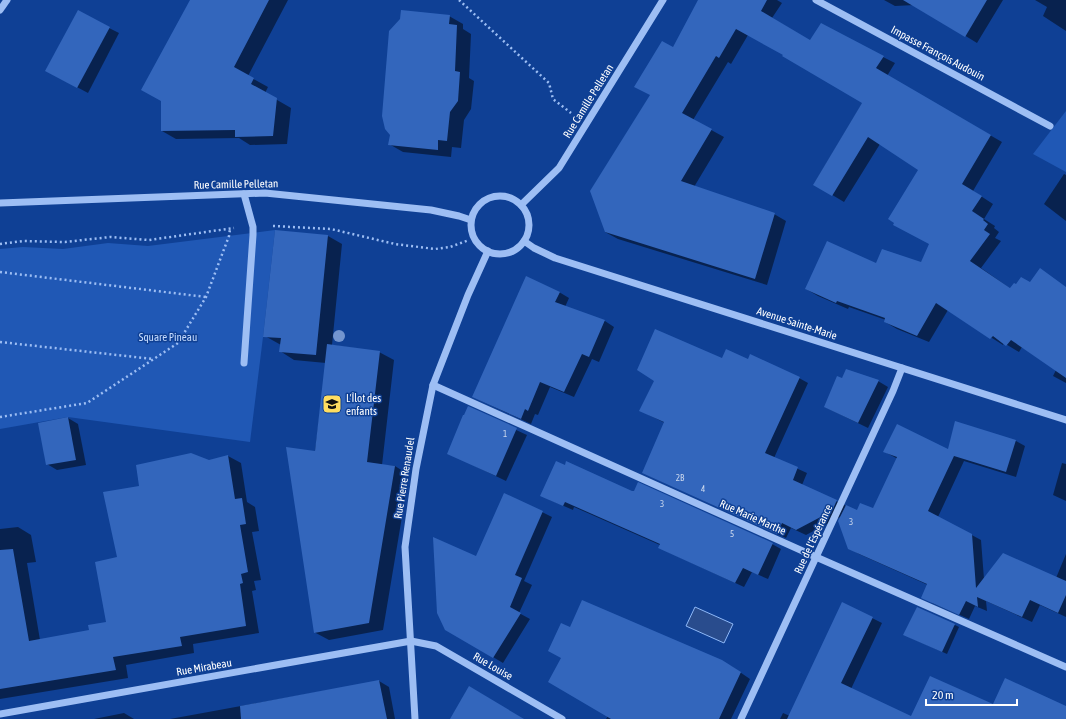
<svg xmlns="http://www.w3.org/2000/svg" width="1066" height="719" viewBox="0 0 1066 719" font-family="'Asap Condensed',sans-serif">
	<style>
		.green { fill: #2058b5 }
		.water { fill: #294c8d; stroke: #8eb8f8 }
		.shadow { fill: #0007 }
		.building { fill: #3366bc }
		.lines { fill: none; stroke-linecap: round; stroke-linejoin: round }
		.path { stroke: #9dbef4; stroke-width: 2.5; stroke-dasharray: 2 3; stroke-linecap: butt }
		.minor { stroke: #9dbef4; stroke-width: 7 }
		.tree { fill: #7395cf }
		.labels { text-anchor: middle; dominant-baseline: central; stroke-width: 3; stroke-linejoin: round; paint-order: stroke }
		.number-label { font-size: 9px; fill: #ccd9ee }
		.street-label { font-size: 11px; fill: #fff; stroke: #0f4095 }
		.park-label { font-size: 11px; fill: #c5dbfe; stroke: #0f4095 }
		.poi-label { font-size: 11px; fill: #fff; stroke: #0f4095; text-anchor: start }
	</style>
	<rect width="100%" height="100%" fill="#0f4095"/>
	<!-- green -->
	<g class="green">
		<polygon points="1066,111 1066,172 1033,154"/>
		<polygon points="275,230 263,337 250,442 68,417 0,429 0,249 23,247 63,249 108,243 148,246"/>
	</g>
	<!-- water -->
	<polygon class="water" points="695,607 733,624 724,643 686,626"/>
	<!-- shadow -->
	<g class="shadow">
		<polygon points="199,0 288,0 248,76 268,87 265,93 291,108 287,144 250,145 239,138 176,139 162,131"/>
		<polygon points="700,0 777,0 782,3 772,18 810,41 883,57 895,63 887,76 1002,142 973,191 993,204 984,219 995,226 994,228 999,232 995,238 1001,241 981,268 1011,289 1066,297 1066,383 1053,376 1056,370 1022,347 1019,352 1004,343 1003,345 948,310 929,342 897,329 885,322 886,320 849,307 848,309 818,296 806,289 876,264 921,263 930,244 919,169 880,144 844,202 814,184 863,102 784,54 748,35 731,64 728,62 693,120 724,137 694,187 774,214 786,221 767,285 618,239 605,232 651,96 673,48"/>
		<polygon points="884,0 1003,0 977,43 915,5 895,6"/>
		<polygon points="1035,0 1066,0 1066,31 1043,16 1047,7"/>
		<polygon points="449,16 463,24 463,29 471,34 469,78 474,81 471,109 464,120 461,148 452,147 451,157 403,152 389,144"/>
		<polygon points="109,28 119,33 88,93 56,76"/>
		<polygon points="1064,174 1066,175 1066,221 1044,204"/>
		<polygon points="328,236 342,244 332,345 379,352 394,360 382,465 395,466 409,475 383,630 329,640 314,632 315,452 326,363 294,360 280,351 281,345 265,336"/>
		<polygon points="559,292 569,298 565,307 605,321 614,327 599,362 592,359 574,397 550,387 538,415 535,414 531,424 473,397"/>
		<polygon points="723,360 749,360 799,378 808,383 774,458 807,473 802,485 857,511 873,509 898,459 885,452 948,450 1016,441 1025,446 1016,477 964,461 938,517 981,540 984,579 1056,578 1066,554 1066,617 1040,605 1032,622 986,601 987,611 975,606 969,619 932,603 928,585 859,554 849,548 842,516 806,535 791,528 786,538 643,473 665,423 649,415"/>
		<polygon points="846,371 878,381 888,387 868,428 825,407 842,379"/>
		<polygon points="469,408 527,435 506,481 448,453"/>
		<polygon points="68,418 78,424 86,465 57,470 47,464"/>
		<polygon points="228,456 241,463 247,502 255,507 259,531 252,532 261,580 254,581 256,590 252,591 259,633 193,644 194,653 126,665 128,678 0,699 0,529 18,527 31,535 36,562 27,563 40,640 90,631 107,623 118,558 140,486 209,461"/>
		<polygon points="1062,463 1066,464 1066,501 1053,495"/>
		<polygon points="632,492 772,544 781,549 768,579 752,572 744,587 668,552 660,545 574,507 573,510 550,500"/>
		<polygon points="542,512 552,517 524,581 532,585 519,613 530,619 503,663 446,629 476,558"/>
		<polygon points="872,618 882,623 851,689 911,717 993,705 1066,707 1066,719 780,719 783,713 790,716"/>
		<polygon points="955,625 959,627 947,654 909,637"/>
		<polygon points="570,628 731,666 750,679 731,719 606,719 608,716 562,658"/>
		<polygon points="379,681 389,687 395,719 170,719"/>
		<polygon points="124,713 134,719 94,719"/>
	</g>
	<!-- building -->
	<g class="building">
		<polygon points="190,0 269,0 234,67 254,78 251,84 277,98 273,136 235,137 235,130 161,131 161,101 141,90"/>
		<polygon points="698,0 767,0 761,11 810,40 821,23 884,56 876,68 991,135 962,184 982,196 972,211 984,219 983,220 988,224 984,230 990,234 970,261 1010,288 1014,283 1016,284 1021,277 1030,282 1040,268 1066,287 1066,378 1011,340 1006,346 993,336 990,339 936,303 917,336 884,322 885,318 837,301 836,303 805,289 827,241 876,263 882,249 921,262 929,244 893,225 894,223 888,219 918,170 868,137 832,196 813,185 862,103 782,56 783,55 736,29 719,58 716,56 682,113 712,129 681,181 775,213 755,279 605,232 590,191 650,95 634,87 662,41 673,47"/>
		<polygon points="903,0 987,0 965,37"/>
		<polygon points="78,10 110,27 77,88 45,71"/>
		<polygon points="401,10 450,15 449,24 457,25 455,71 460,72 458,101 450,112 447,141 438,140 438,150 388,145 390,135 385,129 382,116 389,31 400,19"/>
		<polygon points="275,230 328,235 316,355 279,352 281,338 263,337"/>
		<polygon points="526,276 560,292 555,302 605,320 589,357 582,354 564,392 540,382 528,411 525,409 521,419 472,397"/>
		<polygon points="655,329 722,358 726,349 748,359 750,354 800,377 765,453 798,467 793,480 837,500 832,511 796,530 782,523 777,534 642,473 664,422 639,411 654,381 637,370"/>
		<polygon points="327,344 380,351 367,462 395,466 369,623 314,633 286,447 315,451"/>
		<polygon points="846,369 879,380 858,423 824,407 837,376 842,378"/>
		<polygon points="468,406 517,428 496,476 447,454 463,415 464,415"/>
		<polygon points="68,417 76,460 46,465 38,423"/>
		<polygon points="955,421 1016,440 1006,472 954,456 928,511 972,534 976,588 1003,553 1066,581 1066,595 1058,613 1030,600 1022,617 977,597 978,607 966,601 959,615 921,598 927,584 848,549 838,521 846,505 857,510 860,503 873,508 897,457 883,452 897,424 948,449"/>
		<polygon points="191,453 209,460 228,455 235,499 242,498 246,524 240,525 248,572 241,574 243,583 240,584 246,626 180,637 182,646 113,657 116,670 0,689 0,550 13,549 29,641 89,630 88,625 106,622 95,562 117,557 103,492 139,486 136,465"/>
		<polygon points="556,461 565,465 566,461 632,491 634,491 638,482 773,543 758,575 743,568 735,583 658,548 660,544 565,502 563,506 540,496"/>
		<polygon points="504,493 543,511 515,575 522,578 510,607 521,613 493,658 445,630 437,613 433,537 476,556"/>
		<polygon points="582,600 722,660 741,672 719,719 611,719 548,682 561,658 548,651 561,623 570,627"/>
		<polygon points="842,602 873,617 841,683 911,716 930,676 993,704 1005,678 1066,706 1066,719 787,719"/>
		<polygon points="917,607 955,624 942,652 903,635"/>
		<polygon points="379,680 387,719 241,719 240,706"/>
		<polygon points="469,686 524,719 450,719"/>
	</g>
	<g class="lines">
		<!-- path -->
		<g class="path">
			<polyline points="459,0 549,83 553,99 571,113"/>
			<polyline points="273,226 331,229 395,244 435,249 450,247 469,240"/>
			<polyline points="0,244 23,241 65,242 110,237 149,240 234,228"/>
			<polyline points="0,272 206,297"/>
			<polyline points="0,342 153,359"/>
			<polyline points="0,417 87,403 178,343 206,297 229,236 230,229"/>
		</g>
		<!-- minor -->
		<g class="minor">
			<polyline points="816,0 1050,126"/>
			<polyline points="0,10 7,0"/>
			<polyline points="244,194 253,227 253,235 244,363"/>
			<circle cx="500" cy="225" r="29"/>
			<polyline points="0,203 265,193 431,210 459,216 471,220"/>
			<polyline points="521,205 559,168 663,0"/>
			<polyline points="524,241 534,248 555,258 1066,420"/>
			<polyline points="433,385 816,557 1066,667"/>
			<polyline points="0,714 411,641 436,646 562,719"/>
			<polyline points="415,719 405,547 416,469 433,385 468,295 488,251"/>
			<polyline points="741,719 893,391 902,368"/>
		</g>
	</g>
	<!-- trees -->
	<circle class="tree" cx="339" cy="336" r="6"/>
	<!-- icons -->
	<defs>
		<symbol id="school-square" viewBox="-11 -11 22 22"><rect x="-9" y="-9" width="18" height="18" rx="4" fill="#ffdd60" stroke="#0f4095"/><path d="M0-5L7-2L0 1L-7-2ZM-4 1L0 2.5L4 1V4Q0 6-4 4Z" fill="#111"/></symbol>
	</defs>
	<g fill-rule="evenodd">
		<use href="#school-square" x="321" y="393" width="22" height="22"/>
	</g>
	<g class="labels">
		<!-- number labels -->
		<g class="number-label">
			<text x="505" y="434">1</text>
			<text x="680" y="478">2B</text>
			<text x="703" y="489">4</text>
			<text x="662" y="504">3</text>
			<text x="851" y="522">3</text>
			<text x="732" y="534">5</text>
		</g>
		<!-- street labels -->
		<g class="street-label">
			<text transform="translate(938 53) rotate(28)">Impasse François Audouin</text>
			<text transform="translate(588 101) rotate(-58)">Rue Camille Pelletan</text>
			<text transform="translate(236 184) rotate(-1)">Rue Camille Pelletan</text>
			<text transform="translate(797 323) rotate(18)">Avenue Sainte-Marie</text>
			<text transform="translate(404 478) rotate(-81)">Rue Pierre Renaudel</text>
			<text transform="translate(753 517) rotate(24)">Rue Marie Marthe</text>
			<text transform="translate(813 539) rotate(-65)">Rue de l'Espérance</text>
			<text transform="translate(493 666) rotate(30)">Rue Louise</text>
			<text transform="translate(204 667) rotate(-10)">Rue Mirabeau</text>
		</g>
		<!-- park labels -->
		<g class="park-label">
			<text x="168" y="337">Square Pineau</text>
		</g>
		<!-- poi labels -->
		<g class="poi-label">
			<text x="346" y="398">L'Îlot des<tspan x="346" dy="13">enfants</tspan></text>
		</g>
	</g>
	<!-- scale -->
	<path d="M926 699v6h91v-6" fill="none" stroke="#ffffff" stroke-width="2"/>
	<text x="932" y="699" font-size="12" fill="#ffffff" stroke="#0f4095" stroke-width="3" paint-order="stroke">20 m</text>
</svg>
